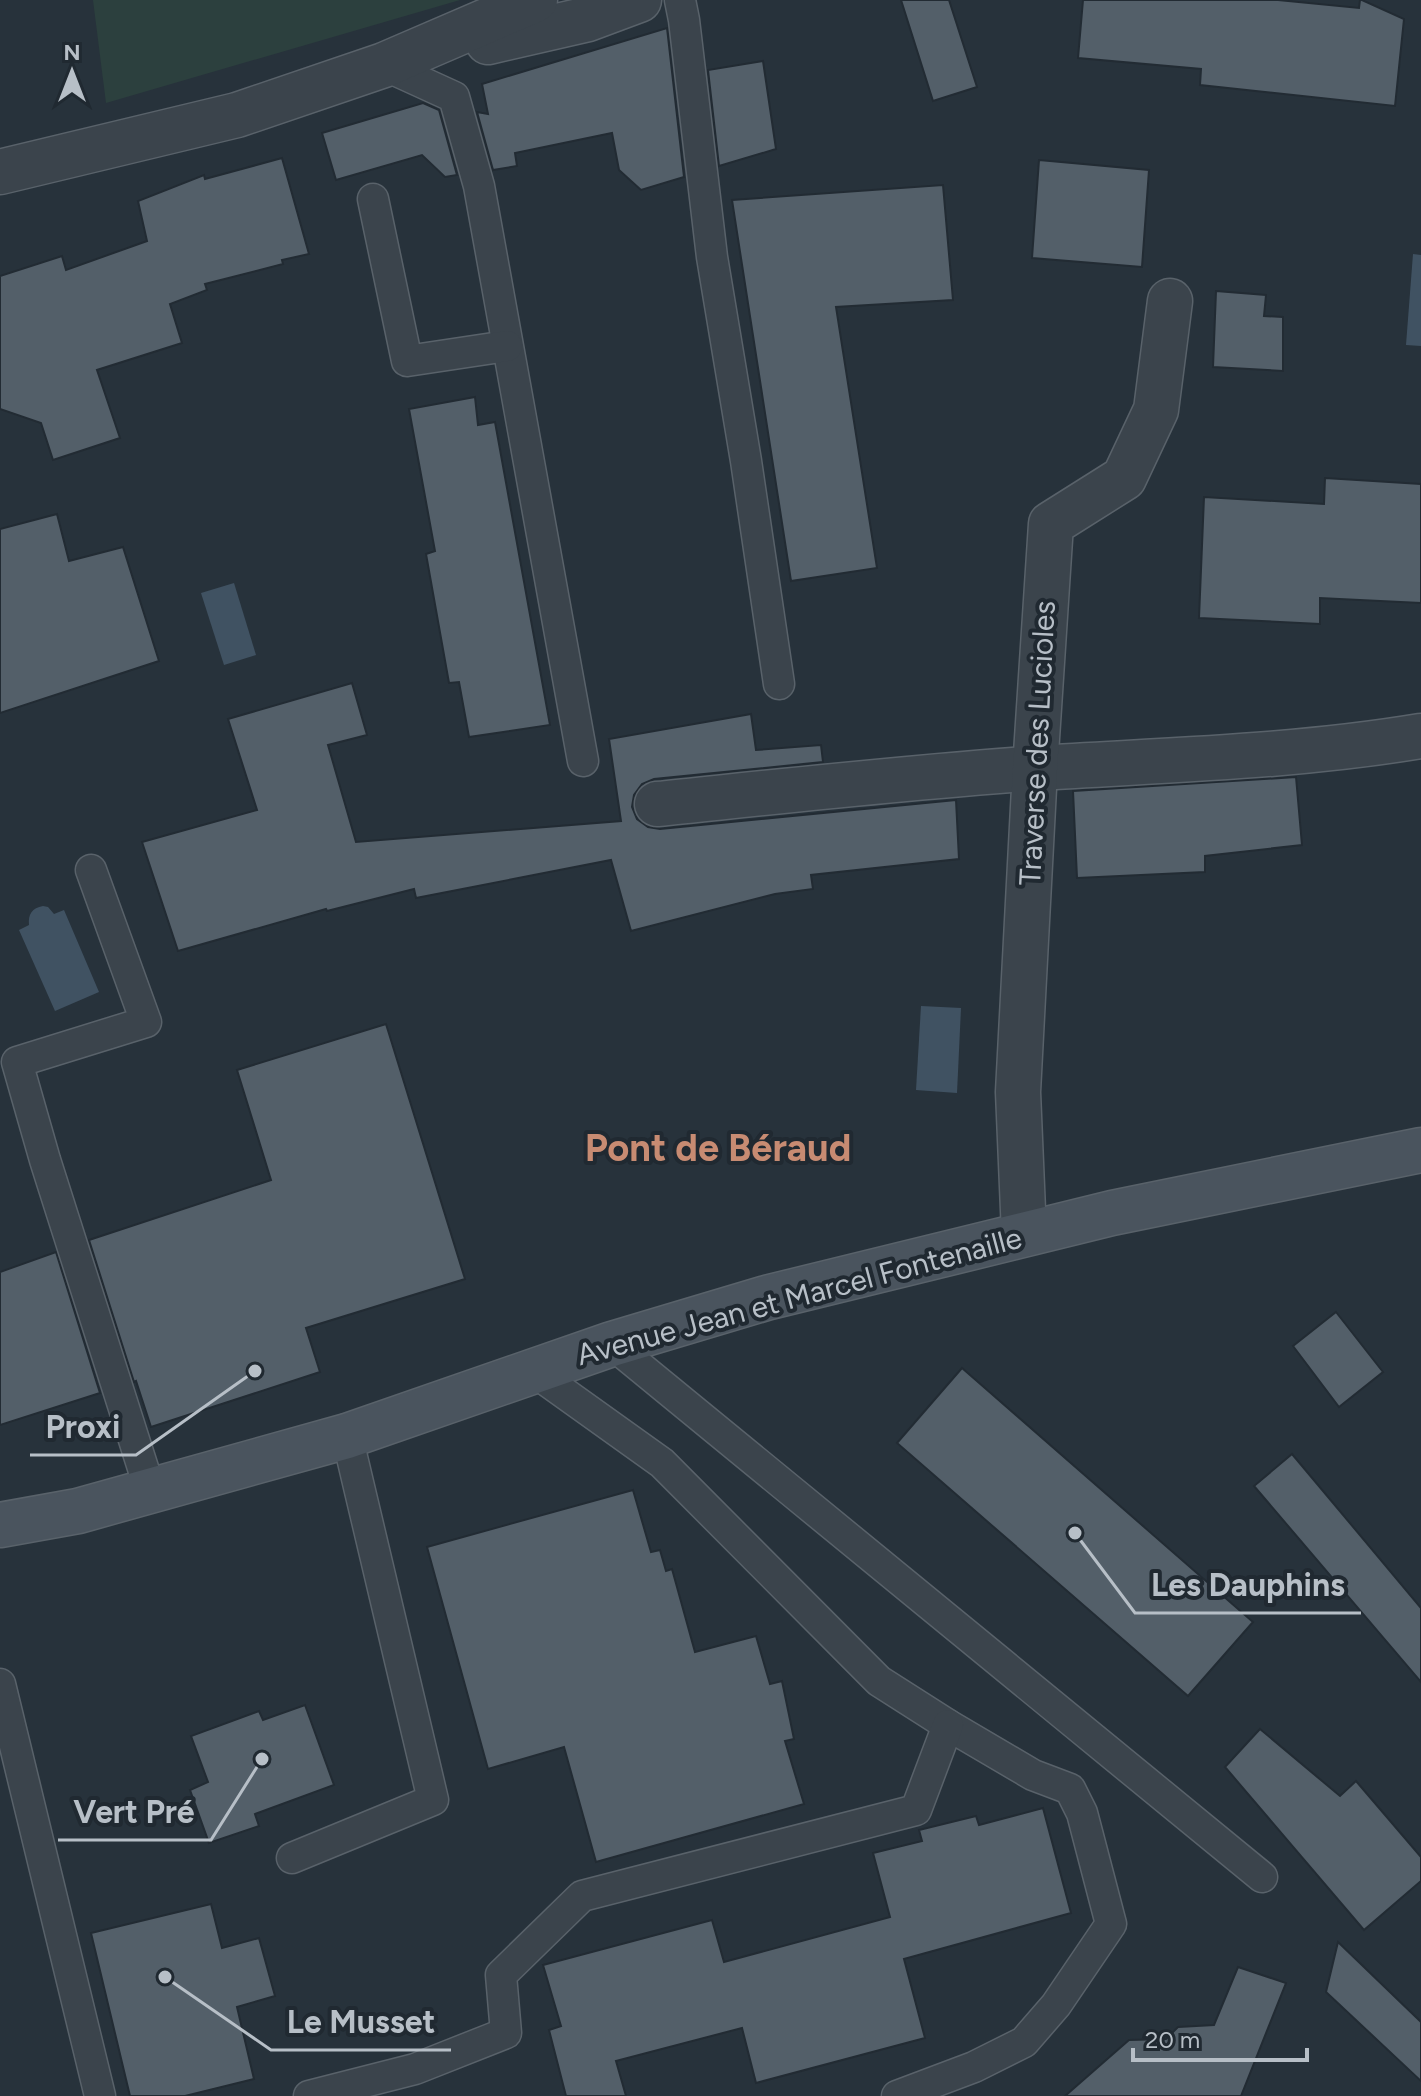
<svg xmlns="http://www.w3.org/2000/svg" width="1421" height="2096" viewBox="0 0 1421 2096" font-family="Figtree,sans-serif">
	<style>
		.green { fill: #2c403e }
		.water { fill: #405262 }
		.building { fill: #535f69; stroke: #222b33; stroke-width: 2 }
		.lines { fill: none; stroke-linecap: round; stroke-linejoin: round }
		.lane-casing { stroke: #59626a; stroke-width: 33 }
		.street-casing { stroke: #59626a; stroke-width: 47 }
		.secondary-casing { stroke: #59626a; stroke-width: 47 }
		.lane { stroke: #3b444c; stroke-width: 30 }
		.street { stroke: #3b444c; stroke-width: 44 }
		.secondary { stroke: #4a545e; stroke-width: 44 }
		.labels { text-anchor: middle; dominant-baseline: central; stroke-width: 8; stroke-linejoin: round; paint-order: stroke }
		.street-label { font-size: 30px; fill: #b7bfc7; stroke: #202931 }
		.district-label { font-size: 38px; font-weight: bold; fill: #c78b72; stroke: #202931 }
		.leader { fill: none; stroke: #b7bfc7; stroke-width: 3 }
		.callout-dot { fill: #b7bfc7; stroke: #202931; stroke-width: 3 }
		.callout-label { font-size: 32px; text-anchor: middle; font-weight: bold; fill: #b7bfc7; stroke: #202931; stroke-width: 8; stroke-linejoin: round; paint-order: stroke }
	</style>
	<rect width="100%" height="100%" fill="#27323b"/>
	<!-- green -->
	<polygon class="green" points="93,0 460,0 106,103"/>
	<!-- water -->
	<g class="water">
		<polygon points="1413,254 1421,255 1421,346 1406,345"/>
		<polygon points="234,583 256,655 224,665 201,593"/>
		<path d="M 43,906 L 48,907 L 54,914 L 64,910 L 99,992 L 55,1011 L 19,930 L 29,925 C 28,914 32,908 43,906 Z"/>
		<polygon points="921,1006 961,1008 957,1093 916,1090"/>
	</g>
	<!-- building -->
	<g class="building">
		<polygon points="901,0 949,0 977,87 933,101"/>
		<polygon points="1083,0 1278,0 1359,8 1360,0 1362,0 1404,19 1395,106 1200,85 1201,69 1078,58"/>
		<polygon points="667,28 684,177 641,190 619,170 612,133 515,153 517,166 493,170 477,112 488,114 482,84"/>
		<polygon points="763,61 776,149 719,166 708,70"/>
		<polygon points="423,103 439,110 457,175 445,177 422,155 336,180 322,133"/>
		<polygon points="282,158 309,254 282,260 283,264 205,284 207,290 170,304 182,343 97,370 120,438 53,460 41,423 0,409 0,276 62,256 66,270 147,241 138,201 204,175 205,179"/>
		<polygon points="1039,160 1149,170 1142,267 1032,258"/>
		<polygon points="943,185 953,300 836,307 877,568 791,581 732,200"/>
		<polygon points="1216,291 1266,295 1264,316 1283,317 1283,371 1213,367"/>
		<polygon points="475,397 478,425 495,422 550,725 469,737 459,682 449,683 426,554 435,551 409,409"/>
		<polygon points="1325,478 1421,484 1421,603 1320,598 1320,624 1199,618 1204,497 1324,504"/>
		<polygon points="57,514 69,561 123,547 159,661 0,713 0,529"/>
		<polygon points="352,683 367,735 328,745 356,842 621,821 609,739 751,714 756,750 821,745 823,762 654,779 642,784 634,795 632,807 637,819 648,827 660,829 956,800 959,859 811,875 813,889 775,894 631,931 611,860 416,898 414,889 327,911 326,909 178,951 142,842 257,810 228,719"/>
		<polygon points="1296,777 1302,845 1205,856 1205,872 1077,878 1073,791"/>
		<polygon points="386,1024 465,1279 306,1328 320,1372 151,1427 136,1381 134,1382 89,1240 271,1180 237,1070"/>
		<polygon points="56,1252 100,1393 0,1425 0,1272"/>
		<polygon points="1336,1312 1383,1372 1339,1407 1293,1346"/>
		<polygon points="962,1368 1253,1622 1188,1696 897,1443"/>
		<polygon points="1292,1454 1421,1608 1421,1682 1254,1486"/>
		<polygon points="633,1490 651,1552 660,1550 666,1571 672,1569 695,1652 756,1636 770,1684 782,1681 794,1739 785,1741 804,1804 596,1862 564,1747 488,1769 427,1547"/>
		<polygon points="305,1705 334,1785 255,1814 259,1826 209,1843 190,1790 208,1782 191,1736 259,1711 263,1720"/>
		<polygon points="1260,1729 1340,1796 1356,1781 1421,1857 1421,1881 1364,1930 1225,1767"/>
		<polygon points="1043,1808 1071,1913 904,1959 925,2038 756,2083 742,2028 616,2061 626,2096 566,2096 549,2030 561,2026 543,1965 712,1920 724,1962 890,1917 873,1853 922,1841 919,1830 976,1816 979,1825"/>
		<polygon points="211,1904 222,1948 259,1938 275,1996 237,2007 254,2079 185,2096 130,2096 91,1933"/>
		<polygon points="1338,1942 1421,2022 1421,2081 1326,1992"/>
		<polygon points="1238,1967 1286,1983 1241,2096 1065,2096 1129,2040 1166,2039 1178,2027 1214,2025"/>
	</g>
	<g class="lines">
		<defs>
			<g id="lane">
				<polyline points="680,0 684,20 712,257 746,461 779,684"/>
				<polyline points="384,65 454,97 479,186 583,761"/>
				<polyline points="373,199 407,361 507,346"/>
				<polyline points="91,870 146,1022 17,1062 45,1160 150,1490"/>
				<polyline points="612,1344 1262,1877"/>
				<polyline points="532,1370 662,1463 879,1681 948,1725 1033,1775 1070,1789 1082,1813 1111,1924 1056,2005 1024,2042 974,2067 897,2096"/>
				<polyline points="0,1684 100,2096"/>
				<polyline points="292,1858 433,1800 347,1436"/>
				<polyline points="309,2096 415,2069 506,2033 501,1975 582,1896 916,1810 948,1725"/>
			</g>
			<g id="street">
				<polyline points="488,42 588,19 639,0"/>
				<polyline points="0,172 237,115 384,65 535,0"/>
				<path d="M 657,804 C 784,791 911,777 1039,768 C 1166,760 1295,757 1421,736"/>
				<polyline points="1024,1234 1018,1092 1035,769 1051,524 1124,478 1156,410 1170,301"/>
			</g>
			<polyline id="secondary" points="0,1525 78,1511 347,1436 612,1344 766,1298 1112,1213 1421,1150"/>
		</defs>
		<!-- lane casing -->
		<use href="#lane" class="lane-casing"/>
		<!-- street casing -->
		<use href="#street" class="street-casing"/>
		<!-- secondary casing -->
		<use href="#secondary" class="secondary-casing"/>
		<!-- lane -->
		<use href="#lane" class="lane"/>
		<!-- street -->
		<use href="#street" class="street"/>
		<!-- secondary -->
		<use href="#secondary" class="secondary"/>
	</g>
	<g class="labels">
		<!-- street labels -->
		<g class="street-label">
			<text transform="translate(1037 743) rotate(-87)">Traverse des Lucioles</text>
			<text transform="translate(799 1296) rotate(-15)">Avenue Jean et Marcel Fontenaille</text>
		</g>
		<!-- district labels -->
		<g class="district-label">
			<text x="718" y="1148">Pont de Béraud</text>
		</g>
	</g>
	<!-- callouts -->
	<path class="leader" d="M255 1371L136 1455H30M1075 1533L1135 1613H1361M262 1759L211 1840H58M165 1977L271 2050H451"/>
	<g class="callout-dot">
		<circle cx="255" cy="1371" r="8"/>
		<circle cx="1075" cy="1533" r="8"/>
		<circle cx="262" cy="1759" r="8"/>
		<circle cx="165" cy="1977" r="8"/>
	</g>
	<g class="callout-label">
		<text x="83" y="1438">Proxi</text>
		<text x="1248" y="1596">Les Dauphins</text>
		<text x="134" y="1823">Vert Pré</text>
		<text x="361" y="2033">Le Musset</text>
	</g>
	<!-- north arrow -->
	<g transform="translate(72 72)" stroke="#202931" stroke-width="6" paint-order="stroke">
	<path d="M0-6L14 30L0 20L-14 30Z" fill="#b7bfc7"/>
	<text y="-12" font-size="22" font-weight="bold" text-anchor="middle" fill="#b7bfc7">N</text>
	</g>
	<!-- scale -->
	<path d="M1133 2048v12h174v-12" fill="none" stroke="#b7bfc7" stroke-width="4"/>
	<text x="1145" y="2048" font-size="24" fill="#b7bfc7" stroke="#202931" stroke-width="6" paint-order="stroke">20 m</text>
</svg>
